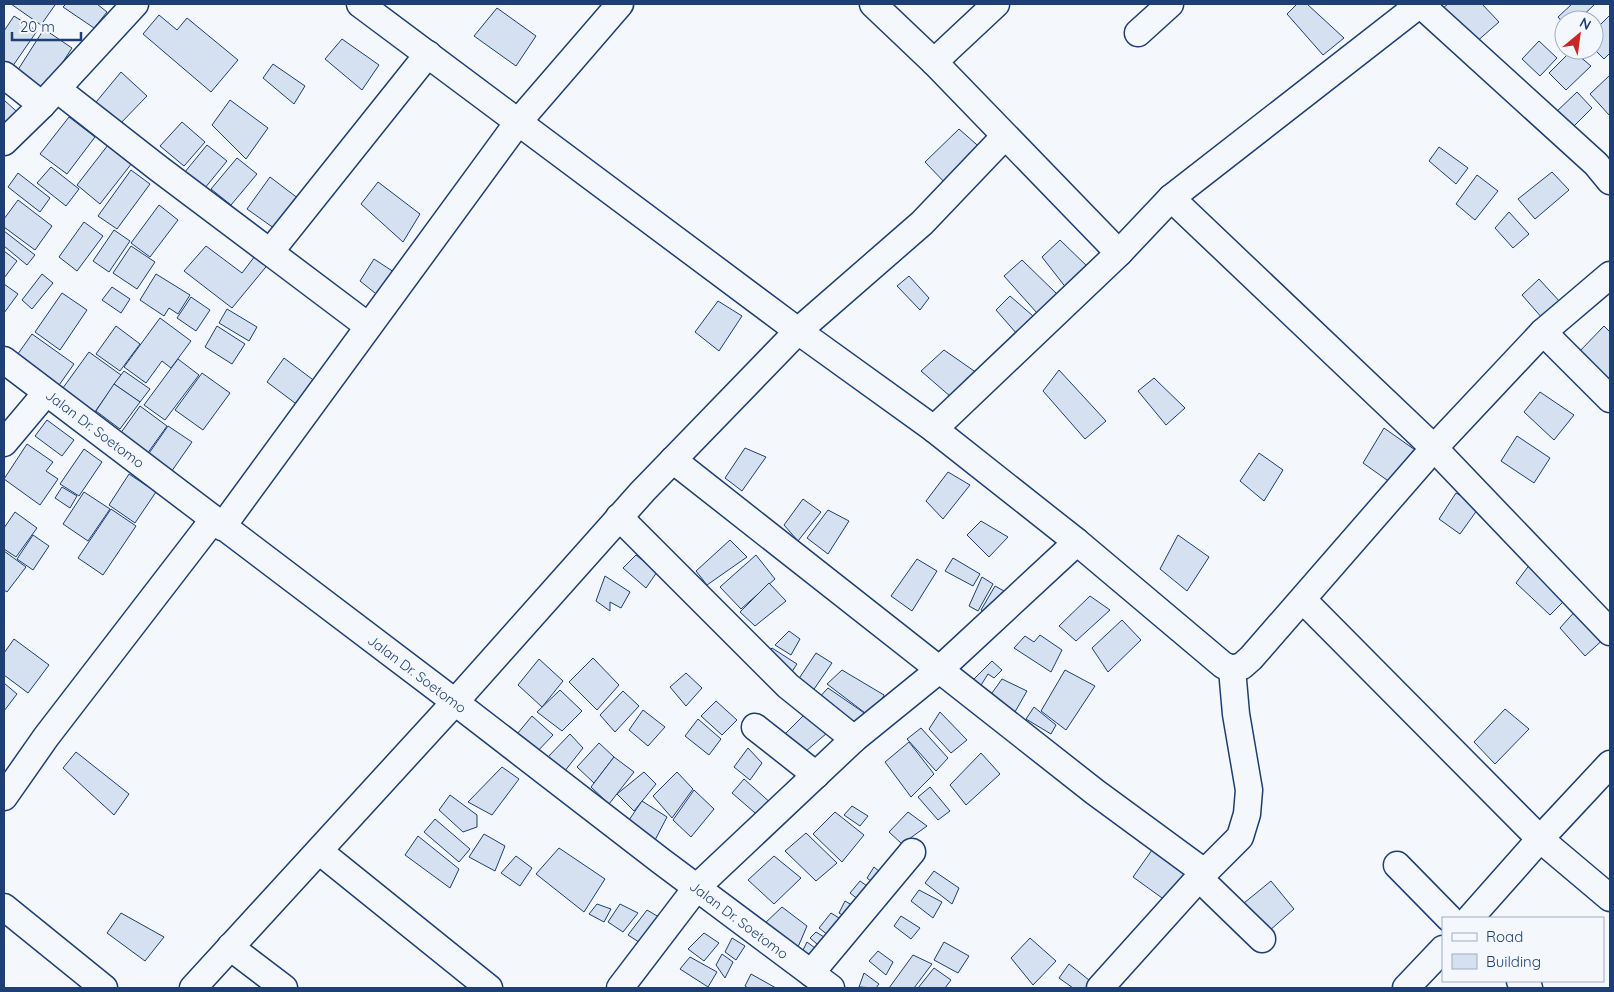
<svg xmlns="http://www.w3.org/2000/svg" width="1614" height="992" viewBox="0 0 1614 992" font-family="Quicksand,sans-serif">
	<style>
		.building { fill: #d5e0f0; stroke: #1d3f73 }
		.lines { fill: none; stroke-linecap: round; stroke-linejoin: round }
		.minor-casing { stroke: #1d3f73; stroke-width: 29 }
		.minor { stroke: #f4f7fb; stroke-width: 26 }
		.labels { text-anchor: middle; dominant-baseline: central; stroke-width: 4; stroke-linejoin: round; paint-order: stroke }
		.street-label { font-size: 14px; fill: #1d3f73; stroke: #f4f7fb }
	</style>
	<rect width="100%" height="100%" fill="#f4f7fb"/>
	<!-- building -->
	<g class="building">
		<polygon points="11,4 53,4 55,5 41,25"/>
		<polygon points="66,4 97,4 107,12 94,28 63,7"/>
		<polygon points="1297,4 1307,4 1344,38 1323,55 1287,14"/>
		<polygon points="1448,4 1482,4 1499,22 1475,43 1443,8"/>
		<polygon points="1572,4 1593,4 1594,5 1578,20 1564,20 1564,24 1558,17"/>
		<polygon points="497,8 536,36 516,66 474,36"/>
		<polygon points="159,15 177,30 187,18 238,60 211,92 143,34"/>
		<polygon points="1610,15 1610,53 1604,59 1594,49 1594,31"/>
		<polygon points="14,16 37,31 10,70 4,66 4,31"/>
		<polygon points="44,29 72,48 42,94 14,76"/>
		<polygon points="342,39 379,65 362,90 325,59"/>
		<polygon points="1539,41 1557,58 1540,76 1522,59"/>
		<polygon points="1572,50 1591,66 1566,90 1549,73"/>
		<polygon points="273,64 305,86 294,104 263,78"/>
		<polygon points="121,72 147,96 117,127 92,107"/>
		<polygon points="1610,75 1610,116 1590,94"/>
		<polygon points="1577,92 1592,108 1570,130 1554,114"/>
		<polygon points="4,100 25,119 4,140"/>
		<polygon points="230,100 268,128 246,159 212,125"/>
		<polygon points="69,117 95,137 67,174 40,154"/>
		<polygon points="182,122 205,142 184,166 160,146"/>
		<polygon points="959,129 984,151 948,186 925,162"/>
		<polygon points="108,145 132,163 100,204 77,185"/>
		<polygon points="207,145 227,161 200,194 180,178"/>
		<polygon points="1439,147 1468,168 1456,184 1429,161"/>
		<polygon points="237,158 257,174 231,205 211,189"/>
		<polygon points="51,167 79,189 66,206 37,183"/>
		<polygon points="131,170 150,184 117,229 98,216"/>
		<polygon points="1552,172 1569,190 1535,219 1518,199"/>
		<polygon points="18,173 50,198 40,212 8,187"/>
		<polygon points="1477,175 1498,191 1475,220 1456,204"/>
		<polygon points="270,177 299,199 278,231 247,209"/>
		<polygon points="378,182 420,214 403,242 361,204"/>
		<polygon points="18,200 52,226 35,250 4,227 4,219"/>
		<polygon points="159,205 178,220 150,257 131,243"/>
		<polygon points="1509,212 1529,234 1513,248 1495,228"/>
		<polygon points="84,222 103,236 77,271 59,257"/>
		<polygon points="114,230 130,241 109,272 93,261"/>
		<polygon points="4,231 35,255 27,265 4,246"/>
		<polygon points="1060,240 1089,268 1067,289 1042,257"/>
		<polygon points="131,246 155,262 137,289 113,273"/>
		<polygon points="206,246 242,273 258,252 270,262 232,308 184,271"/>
		<polygon points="4,251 17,261 4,278"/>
		<polygon points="374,259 400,276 385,301 360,281"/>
		<polygon points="1022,260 1058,295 1037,313 1004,276"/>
		<polygon points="42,274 53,283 32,309 22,300"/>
		<polygon points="156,274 190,295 178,314 169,308 164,316 140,300"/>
		<polygon points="909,276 929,298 920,310 897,286"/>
		<polygon points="1539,279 1561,303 1543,319 1522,295"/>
		<polygon points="4,284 18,294 4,313"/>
		<polygon points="112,287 130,299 121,313 102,300"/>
		<polygon points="62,293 87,310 60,350 35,332"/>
		<polygon points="1010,296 1033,316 1017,334 996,310"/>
		<polygon points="191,297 210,310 196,331 177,318"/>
		<polygon points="718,301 742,316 719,351 695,332"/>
		<polygon points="227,309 257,327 249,341 219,323"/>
		<polygon points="160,318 191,341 171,368 162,361 146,383 124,367"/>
		<polygon points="116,326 140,344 120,371 96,354"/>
		<polygon points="217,326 245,344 232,364 205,347"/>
		<polygon points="1604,326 1610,332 1610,382 1579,352"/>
		<polygon points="32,334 74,364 57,388 15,358"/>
		<polygon points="944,350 977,373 951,397 921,371"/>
		<polygon points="89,352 121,375 92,416 60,392"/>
		<polygon points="284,358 320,385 303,409 267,382"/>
		<polygon points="178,359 199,375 165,420 144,405"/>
		<polygon points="1059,370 1106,421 1085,439 1043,391"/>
		<polygon points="124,371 150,389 140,402 114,384"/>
		<polygon points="202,373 230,393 203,430 175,410"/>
		<polygon points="1154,378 1185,408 1166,425 1138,391"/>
		<polygon points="114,384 140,402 120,429 96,411"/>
		<polygon points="1540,392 1574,415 1554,440 1524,412"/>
		<polygon points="140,406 167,426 147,454 120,434"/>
		<polygon points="47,420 74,440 62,456 35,436"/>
		<polygon points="168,426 192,442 169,475 145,459"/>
		<polygon points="1384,428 1418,452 1394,485 1363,463"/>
		<polygon points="1517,436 1550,458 1534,483 1501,461"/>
		<polygon points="27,444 53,462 46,471 58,479 40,505 4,479"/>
		<polygon points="745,448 766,457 742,491 725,478"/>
		<polygon points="84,449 102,462 79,496 60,484"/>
		<polygon points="1259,453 1283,470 1264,501 1240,481"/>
		<polygon points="948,472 970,485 943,519 926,501"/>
		<polygon points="129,474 156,492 135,523 109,505"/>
		<polygon points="62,487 77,496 70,508 55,498"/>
		<polygon points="84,492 110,509 88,541 63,524"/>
		<polygon points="1456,493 1480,506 1460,534 1439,519"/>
		<polygon points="803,499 821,512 798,541 784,525"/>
		<polygon points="111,509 136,526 103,575 78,558"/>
		<polygon points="828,510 849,521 828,554 807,538"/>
		<polygon points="15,512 37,528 16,557 4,549 4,528"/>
		<polygon points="981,521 1008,537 989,557 967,535"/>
		<polygon points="33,535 49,546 33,570 17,559"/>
		<polygon points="1178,535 1209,557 1187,591 1160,569"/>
		<polygon points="730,540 747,557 707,585 696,571"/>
		<polygon points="4,551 26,567 7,592 4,590"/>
		<polygon points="636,555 657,572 646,588 623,568"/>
		<polygon points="756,555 775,579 741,609 720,587"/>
		<polygon points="953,558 980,574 973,586 945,571"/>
		<polygon points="917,559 937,571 912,611 891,596"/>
		<polygon points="1530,564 1567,598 1550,615 1516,583"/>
		<polygon points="605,576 630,592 621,608 610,602 610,611 596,601"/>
		<polygon points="982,577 993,584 978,611 969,606"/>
		<polygon points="769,583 786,601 755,626 740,612"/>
		<polygon points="995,586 1013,596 990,615 981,610"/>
		<polygon points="1090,596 1110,610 1076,641 1059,626"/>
		<polygon points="1578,608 1607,636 1585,656 1560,628"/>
		<polygon points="1122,620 1141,640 1108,672 1092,648"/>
		<polygon points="789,631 800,639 791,655 775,645"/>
		<polygon points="1040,635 1062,650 1051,672 1014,648 1025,636 1034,642"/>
		<polygon points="14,639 49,665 28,693 4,675 4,653"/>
		<polygon points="772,648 797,664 787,679 764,656"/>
		<polygon points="816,653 832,663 812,692 798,680"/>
		<polygon points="593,658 619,685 597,710 569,682"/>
		<polygon points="539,659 563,681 542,707 518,685"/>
		<polygon points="992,661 1002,670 994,678 988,674 978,690 971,682"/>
		<polygon points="842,670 884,695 873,719 827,684"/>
		<polygon points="1065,670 1095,686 1066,730 1041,711"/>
		<polygon points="686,673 702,688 686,706 670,687"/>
		<polygon points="1002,679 1027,691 1012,717 983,688 992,693"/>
		<polygon points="4,683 17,694 4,711"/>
		<polygon points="828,688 873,719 853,735 815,702"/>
		<polygon points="560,690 582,711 562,731 537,712"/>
		<polygon points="623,691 639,706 615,732 600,715"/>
		<polygon points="716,701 737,720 722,735 701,716"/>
		<polygon points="1034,707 1056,725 1051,734 1026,719"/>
		<polygon points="1505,709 1529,729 1495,764 1474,742"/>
		<polygon points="643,710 665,727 648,746 629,730"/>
		<polygon points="940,712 967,740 951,753 929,729"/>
		<polygon points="805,714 827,733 799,757 780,739"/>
		<polygon points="532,716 553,735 534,755 513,739"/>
		<polygon points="698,719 721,739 709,755 685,736"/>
		<polygon points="921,728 948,758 936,771 907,739"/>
		<polygon points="570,734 583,748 564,772 547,758"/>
		<polygon points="909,742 934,774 911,797 885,762"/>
		<polygon points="599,743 614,757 594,783 577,767"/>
		<polygon points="748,748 762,763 750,780 734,767"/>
		<polygon points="76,752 129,794 114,815 63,768"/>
		<polygon points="981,753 1000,774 966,805 950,785"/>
		<polygon points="614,757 634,772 609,804 591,787"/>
		<polygon points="502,767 519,779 492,815 468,802"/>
		<polygon points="644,772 656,784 634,811 617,794"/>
		<polygon points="677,772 693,789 672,818 653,796"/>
		<polygon points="744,779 773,805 762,819 732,793"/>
		<polygon points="930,787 950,811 938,820 918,797"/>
		<polygon points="694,790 714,809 691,837 673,820"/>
		<polygon points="450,795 477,815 477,827 463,832 439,810"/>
		<polygon points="642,801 667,817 654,842 627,823"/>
		<polygon points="852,806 868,816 860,826 844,815"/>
		<polygon points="835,812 864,835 842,862 813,834"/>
		<polygon points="908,812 927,826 902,844 889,832"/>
		<polygon points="435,819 470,849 459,862 424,832"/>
		<polygon points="806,833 837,863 816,881 785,851"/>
		<polygon points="484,834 505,846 495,871 469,857"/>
		<polygon points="418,836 459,869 450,888 405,855"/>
		<polygon points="559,848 605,879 584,912 536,874"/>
		<polygon points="1152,850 1189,877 1169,903 1133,877"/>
		<polygon points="516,856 532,868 520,886 501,873"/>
		<polygon points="774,856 801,878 774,904 748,880"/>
		<polygon points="874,867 886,877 877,886 867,878"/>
		<polygon points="934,871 959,888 952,904 925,883"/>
		<polygon points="860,881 874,891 864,904 850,893"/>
		<polygon points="1271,881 1294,909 1269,931 1244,903"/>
		<polygon points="919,890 942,902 933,918 911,901"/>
		<polygon points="845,901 859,909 851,920 839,913"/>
		<polygon points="597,904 611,909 604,922 589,914"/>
		<polygon points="620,904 638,913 623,932 608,922"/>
		<polygon points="782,907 807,926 798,947 763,925"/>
		<polygon points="647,910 664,920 645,946 628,935"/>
		<polygon points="121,913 164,937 145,961 107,933"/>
		<polygon points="831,913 847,923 833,939 819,928"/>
		<polygon points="901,916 920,928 911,939 894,926"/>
		<polygon points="816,932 832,942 824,950 810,938"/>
		<polygon points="704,933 719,943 704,961 688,949"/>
		<polygon points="732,938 745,946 736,960 725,952"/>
		<polygon points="1030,938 1056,961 1033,985 1011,958"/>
		<polygon points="807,942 823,954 815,961 803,950"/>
		<polygon points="944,942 969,956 958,973 934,960"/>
		<polygon points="878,951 893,962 886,975 869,961"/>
		<polygon points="722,954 733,962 725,978 716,965"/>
		<polygon points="913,955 932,964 914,988 889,988"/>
		<polygon points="690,957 717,972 708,987 680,969"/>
		<polygon points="1069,964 1094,984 1091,988 1073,988 1059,978"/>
		<polygon points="934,968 951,980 945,988 918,988"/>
		<polygon points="864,973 879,984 876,988 859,987"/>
		<polygon points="751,974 776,988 748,988 745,986"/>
	</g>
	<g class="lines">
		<defs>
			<g id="minor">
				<polyline points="360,4 798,331 934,429 1077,542 1223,665 1232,669 1242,666 1251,658 1434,448 1543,332 1610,275"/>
				<polyline points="873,4 934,62 1119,253"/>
				<polyline points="1420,4 1596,164 1610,181"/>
				<polyline points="1138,33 1170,4"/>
				<polyline points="934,62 996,4"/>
				<polyline points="4,75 42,105"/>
				<polyline points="57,89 158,168 368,326"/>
				<polyline points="4,142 42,105 135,4"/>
				<polyline points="1171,198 1434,448 1610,632"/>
				<polyline points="270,252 428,54"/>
				<polyline points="1543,332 1610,399"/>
				<polyline points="4,360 455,702 661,861 831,988"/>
				<polyline points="934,429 1119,253 1171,198 1420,4"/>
				<polyline points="4,443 46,393"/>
				<polyline points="673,460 1095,792 1204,872"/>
				<polyline points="619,517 788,686 854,739"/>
				<polyline points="222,527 519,121 620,4"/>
				<polyline points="1303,600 1540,839 1610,898"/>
				<polyline points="755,727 816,775"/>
				<polyline points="4,797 46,737 213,520"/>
				<polyline points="319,851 489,988"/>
				<polyline points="1397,865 1449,918"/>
				<polyline points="1199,878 1262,939"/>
				<polyline points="4,907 104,988"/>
				<polyline points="1470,918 1540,839 1610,764"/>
				<polyline points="230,947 284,988"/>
				<polyline points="811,973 912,852"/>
				<polyline points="1520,981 1529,988"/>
				<polyline points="193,988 455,702 643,491 798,331 922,223 1005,136"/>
				<polyline points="620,988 697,887 854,739 939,670 1077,542"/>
				<polyline points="1100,988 1199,878 1240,837 1247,814 1249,790 1236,714 1232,669"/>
				<polyline points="1406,988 1443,949"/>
			</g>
		</defs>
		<!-- minor casing -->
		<use href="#minor" class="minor-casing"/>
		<!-- minor -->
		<use href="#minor" class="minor"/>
	</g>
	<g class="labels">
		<!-- street labels -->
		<g class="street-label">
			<text transform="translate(95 429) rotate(37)">Jalan Dr. Soetomo</text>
			<text transform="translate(417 674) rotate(37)">Jalan Dr. Soetomo</text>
			<text transform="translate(739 920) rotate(37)">Jalan Dr. Soetomo</text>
		</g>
	</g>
	<!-- border -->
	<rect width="1614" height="992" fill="none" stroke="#1d3f73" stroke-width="10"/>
	<!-- legend -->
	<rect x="1442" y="917" width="162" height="65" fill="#f4f7fb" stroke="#9eadc5"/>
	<rect x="1452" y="933" width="25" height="8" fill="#f4f7fb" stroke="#9eadc5"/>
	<text x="1486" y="942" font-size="15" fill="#1d3f73">Road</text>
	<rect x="1452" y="954" width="25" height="15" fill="#d5e0f0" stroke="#9eadc5"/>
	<text x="1486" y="967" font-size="15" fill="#1d3f73">Building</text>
	<!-- north arrow -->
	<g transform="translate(1579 35) rotate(29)"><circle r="24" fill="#f4f7fb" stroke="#9eadc5"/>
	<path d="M0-4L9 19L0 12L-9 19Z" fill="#c62828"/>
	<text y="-8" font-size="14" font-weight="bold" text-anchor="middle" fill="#1d3f73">N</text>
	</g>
	<!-- scale -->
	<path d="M12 32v8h69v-8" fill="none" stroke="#1d3f73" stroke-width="2.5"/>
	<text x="20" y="32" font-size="15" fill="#1d3f73" stroke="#f4f7fb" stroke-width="4" paint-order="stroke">20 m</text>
</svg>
